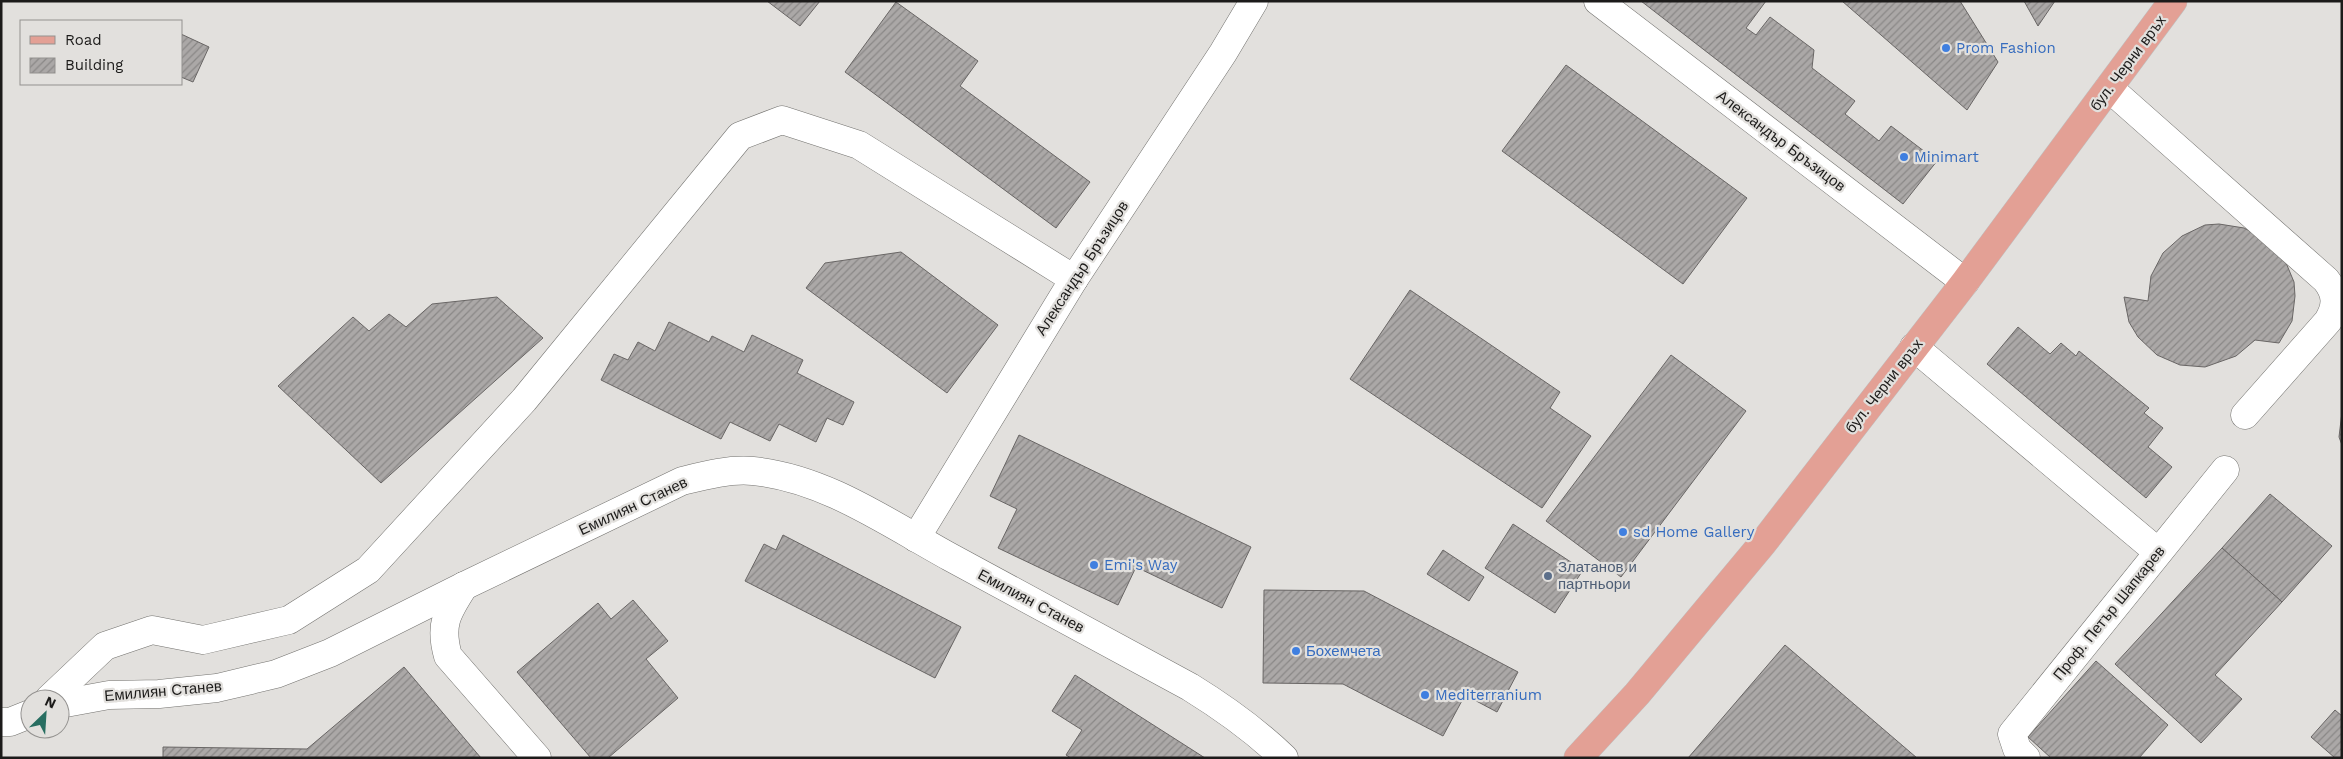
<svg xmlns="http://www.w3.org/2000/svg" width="2343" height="759" viewBox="0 0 2343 759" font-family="'Work Sans',sans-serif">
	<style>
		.building { fill: url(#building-hatch); stroke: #696665 }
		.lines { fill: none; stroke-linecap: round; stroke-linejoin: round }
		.minor-casing { stroke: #73726f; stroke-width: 29 }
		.major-casing { stroke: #bfbfbf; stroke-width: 29 }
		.minor { stroke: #fff; stroke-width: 28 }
		.major { stroke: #e3a095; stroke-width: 28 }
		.shop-dot { fill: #3f7fe0; stroke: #e2e0dd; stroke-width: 2 }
		.service-dot { fill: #5c6f8a; stroke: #e2e0dd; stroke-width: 2 }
		.labels { text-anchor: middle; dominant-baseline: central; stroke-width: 4.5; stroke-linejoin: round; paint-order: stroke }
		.shop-label { font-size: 15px; fill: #366cbe; stroke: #e2e0dd; text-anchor: start }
		.street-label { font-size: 15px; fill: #1c1b1a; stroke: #e2e0dd }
		.service-label { font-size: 15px; fill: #4e5e75; stroke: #e2e0dd; text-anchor: start }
	</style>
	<defs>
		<pattern id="building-hatch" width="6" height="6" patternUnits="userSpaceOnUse" patternTransform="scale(1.25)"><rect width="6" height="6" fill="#aba8a7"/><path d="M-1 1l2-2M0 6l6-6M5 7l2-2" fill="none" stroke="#8a8887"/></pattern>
	</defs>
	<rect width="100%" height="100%" fill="#e2e0dd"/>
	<!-- building -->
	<g class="building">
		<polygon points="767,1 820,1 800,26"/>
		<polygon points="1641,1 1766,1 1746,28 1756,35 1770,17 1814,50 1812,68 1855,101 1845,114 1879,141 1891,126 1937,161 1903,204"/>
		<polygon points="1842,1 1960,1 1998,62 1967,110"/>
		<polygon points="2024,1 2055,1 2038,26"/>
		<polygon points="896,2 978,61 960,86 1090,182 1056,228 845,72"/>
		<polygon points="181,34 209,47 193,82 181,77"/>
		<polygon points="1566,65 1747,198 1683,284 1502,151"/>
		<polygon points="2219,224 2244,228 2267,240 2284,258 2294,282 2295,296 2292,321 2279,343 2255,340 2236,356 2205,367 2180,365 2157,355 2138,337 2129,322 2124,297 2148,301 2151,276 2163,253 2182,236 2205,225"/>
		<polygon points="901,252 998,325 947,393 806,288 825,263"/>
		<polygon points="1410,290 1560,392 1550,408 1591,436 1542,508 1350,379"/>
		<polygon points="497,297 543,338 381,483 278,386 353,317 369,331 389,314 406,327 432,304"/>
		<polygon points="669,322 709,342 712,336 744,352 752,335 803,360 797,373 854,402 843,425 827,418 816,442 779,424 770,441 730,422 721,439 601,380 614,354 628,360 638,342 655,351"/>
		<polygon points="2018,327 2050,354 2061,343 2076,356 2079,351 2149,408 2144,413 2163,428 2148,447 2172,467 2146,498 1987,364"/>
		<polygon points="1671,355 1746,411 1621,577 1546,521"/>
		<polygon points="2342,412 2342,445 2339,437"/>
		<polygon points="1019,435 1251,547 1222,608 1136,567 1118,605 998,548 1017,509 990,496"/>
		<polygon points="2270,494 2332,546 2282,602 2222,548"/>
		<polygon points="1513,524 1583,570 1555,613 1485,568"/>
		<polygon points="783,535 961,627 935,678 745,581 764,544 776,550"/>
		<polygon points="2222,548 2282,602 2215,675 2242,699 2201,743 2115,664"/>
		<polygon points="1443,550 1484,577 1469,601 1427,574"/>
		<polygon points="1264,590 1364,591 1518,672 1497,712 1465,695 1443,736 1343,684 1263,683"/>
		<polygon points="633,600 668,641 646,659 678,698 608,758 591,758 517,672 598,603 611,619"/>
		<polygon points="1785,645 1917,758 1688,758"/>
		<polygon points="2096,661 2168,725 2139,758 2051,758 2028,737"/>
		<polygon points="404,667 481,758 163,758 163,747 307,749"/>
		<polygon points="1075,675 1205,758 1071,758 1066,755 1082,730 1052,711"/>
		<polygon points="2335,710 2342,716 2342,758 2335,758 2311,737"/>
	</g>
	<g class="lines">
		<defs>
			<g id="minor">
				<polyline points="1598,1 1965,282"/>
				<path d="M 2109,88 L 2326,280 C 2337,294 2337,306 2328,321 L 2245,415"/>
				<polyline points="1914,347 2158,552"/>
				<polyline points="916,538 1074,279 1223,53 1254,1"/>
				<path d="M 464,586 C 447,612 439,625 448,656 L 537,758"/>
				<polyline points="49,699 105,646 152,630 203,640 289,620 368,570 524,400 740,136 782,120 859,145 1074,279"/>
				<path d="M 60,704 L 109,695 L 159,694 L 217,688 L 276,674 L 330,653 L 464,586 L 682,481 C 706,475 729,469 753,471 C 825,478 888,523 950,557 C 1030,600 1110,643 1190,687 C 1224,708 1255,730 1284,758"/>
				<polyline points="1,722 10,722 30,714"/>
				<polyline points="2026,758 2017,749 2012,734 2225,470"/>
			</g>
			<polyline id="major" points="1578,758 1637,694 1763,543 1965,282 2173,1"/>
		</defs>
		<!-- minor casing -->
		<use href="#minor" class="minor-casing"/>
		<!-- major casing -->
		<use href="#major" class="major-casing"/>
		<!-- minor -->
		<use href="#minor" class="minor"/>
		<!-- major -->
		<use href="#major" class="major"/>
	</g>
	<!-- markers -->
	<g class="shop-dot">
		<circle cx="1946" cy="48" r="5"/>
		<circle cx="1904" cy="157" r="5"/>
		<circle cx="1623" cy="532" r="5"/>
		<circle cx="1094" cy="565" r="5"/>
		<circle cx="1296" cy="651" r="5"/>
		<circle cx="1425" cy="695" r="5"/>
	</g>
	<circle class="service-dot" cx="1548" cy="576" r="5"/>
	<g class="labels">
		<!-- shop labels -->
		<g class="shop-label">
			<text x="1956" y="48">Prom Fashion</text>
			<text x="1914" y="157">Minimart</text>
			<text x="1633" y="532">sd Home Gallery</text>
			<text x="1104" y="565">Emi's Way</text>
			<text x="1306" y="651">Бохемчета</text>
			<text x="1435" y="695">Mediterranium</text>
		</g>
		<!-- street labels -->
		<g class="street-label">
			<text transform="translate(2128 63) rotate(-53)">бул. Черни връх</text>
			<text transform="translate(1781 141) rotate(37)">Александър Бръзицов</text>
			<text transform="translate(1082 268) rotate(-57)">Александър Бръзицов</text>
			<text transform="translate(1884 386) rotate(-52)">бул. Черни връх</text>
			<text transform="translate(633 506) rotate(-25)">Емилиян Станев</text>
			<text transform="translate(1031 601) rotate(28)">Емилиян Станев</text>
			<text transform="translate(2109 613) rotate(-51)">Проф. Петър Шапкарев</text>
			<text transform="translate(163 691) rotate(-5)">Емилиян Станев</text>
		</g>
		<!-- service labels -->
		<g class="service-label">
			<text x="1558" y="567">Златанов и<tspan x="1558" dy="17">партньори</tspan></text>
		</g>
	</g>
	<!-- border -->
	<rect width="2343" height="759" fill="none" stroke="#1c1b1a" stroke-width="5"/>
	<!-- legend -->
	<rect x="20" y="20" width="162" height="65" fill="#e2e0dd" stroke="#93918f"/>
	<rect x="30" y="36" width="25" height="8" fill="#e3a095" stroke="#93918f"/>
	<text x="65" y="45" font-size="15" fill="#1c1b1a">Road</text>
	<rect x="30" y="58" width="25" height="15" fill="url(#building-hatch)" stroke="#93918f"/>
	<text x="65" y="70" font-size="15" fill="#1c1b1a">Building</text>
	<!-- north arrow -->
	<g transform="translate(45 714) rotate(25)"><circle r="24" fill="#e2e0dd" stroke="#93918f"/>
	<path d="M0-4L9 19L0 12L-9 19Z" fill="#286e61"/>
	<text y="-8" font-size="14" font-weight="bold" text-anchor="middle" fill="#1c1b1a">N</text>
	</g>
</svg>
